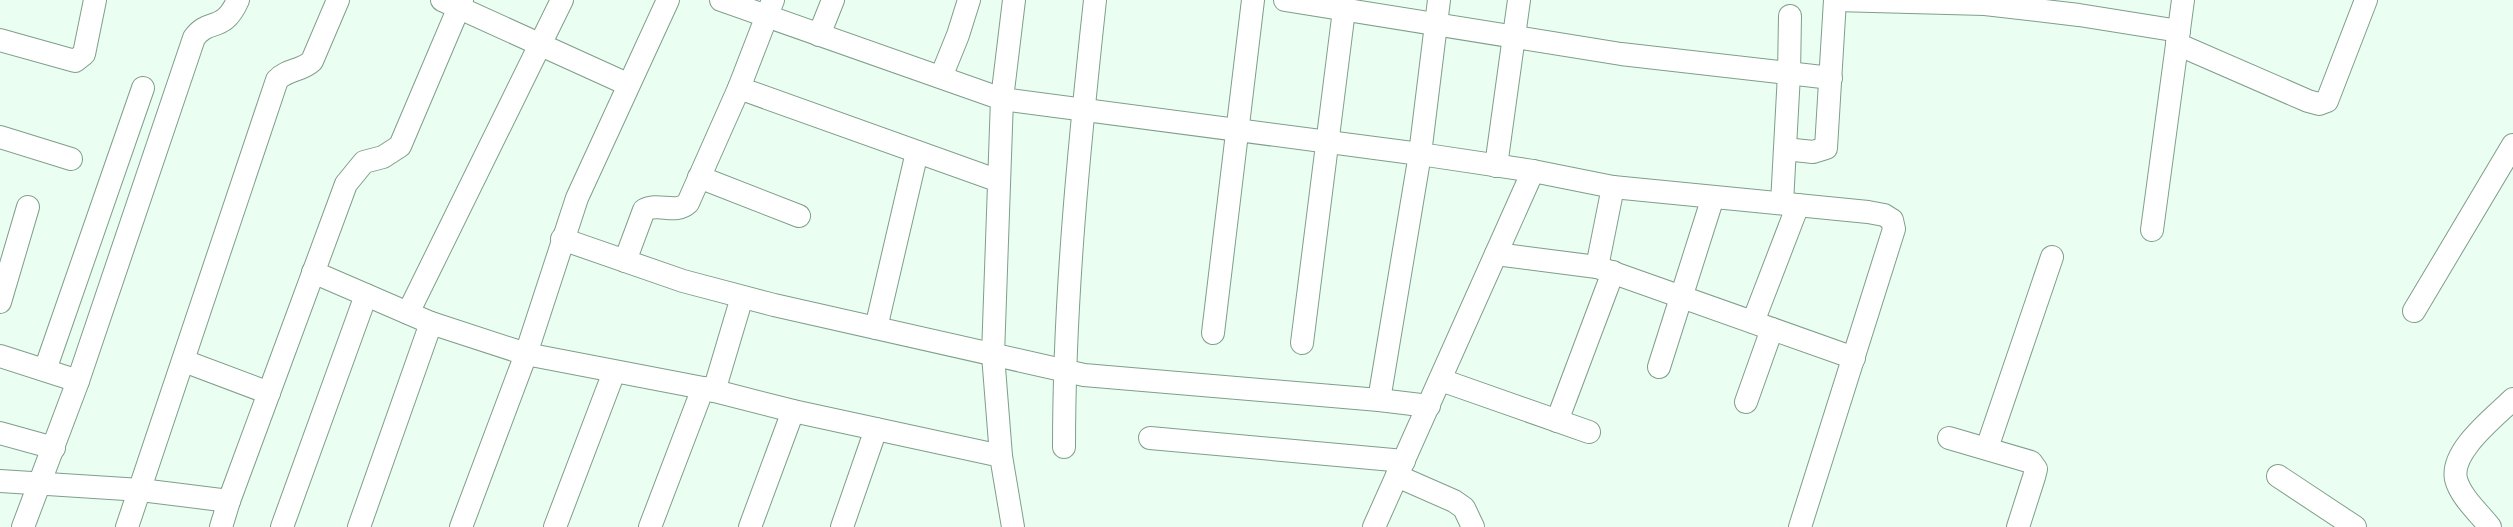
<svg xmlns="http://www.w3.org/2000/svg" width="2513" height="527" viewBox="0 0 2513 527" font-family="'Fira Sans Condensed',sans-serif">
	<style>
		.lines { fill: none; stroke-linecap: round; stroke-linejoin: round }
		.minor-casing { stroke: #7f9e8b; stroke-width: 24 }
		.minor { stroke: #fff; stroke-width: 22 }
	</style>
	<rect width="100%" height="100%" fill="#eafef1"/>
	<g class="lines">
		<defs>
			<g id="minor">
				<polyline points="442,0 627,84"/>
				<polyline points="721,0 1002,99 993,355 1001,456"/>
				<polyline points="1285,0 1621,54 1831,78"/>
				<polyline points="1439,0 1420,154 1533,171 1613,187 1868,212 1884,215 1892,220 1894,229 1800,527"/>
				<polyline points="1835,0 1985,4 2079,15 2179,31"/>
				<polyline points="819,35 833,0"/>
				<polyline points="0,40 75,61 84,54 95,0"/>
				<polyline points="2177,44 2308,101 2319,104 2327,101 2366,0"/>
				<polyline points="941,77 958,35 969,0"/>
				<polyline points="739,88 999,181"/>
				<polyline points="0,137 71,159"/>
				<polyline points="1785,149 1813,152 1826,148 1835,0"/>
				<polyline points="1496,166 1519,0"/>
				<polyline points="699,177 799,216"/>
				<polyline points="1782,203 1789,74 1790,16"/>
				<polyline points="2152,230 2183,0"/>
				<polyline points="562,239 683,281 774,305 1084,375 1379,400 1420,154 1002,99 1014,0"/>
				<polyline points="1496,254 1597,267 1854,358"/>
				<path d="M 625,261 L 644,210 C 659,202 675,215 688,203 L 739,88 L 773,0"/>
				<polyline points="1597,267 1613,187"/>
				<polyline points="313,272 431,323 526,354 703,388 793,411 1001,456 1013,527"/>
				<polyline points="0,302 28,207"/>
				<polyline points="2414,311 2513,145"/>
				<polyline points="408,313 562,0"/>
				<polyline points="1753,322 1798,205"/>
				<polyline points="876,328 917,152"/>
				<polyline points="1213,333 1253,0"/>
				<polyline points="1302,343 1344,10"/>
				<polyline points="0,356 78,381"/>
				<polyline points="184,361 269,393"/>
				<polyline points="1659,367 1713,197"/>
				<polyline points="45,370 143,88"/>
				<polyline points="1441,380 1589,432"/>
				<polyline points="714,391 742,297"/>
				<polyline points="1379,400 1429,406"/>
				<polyline points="1746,402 1772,329"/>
				<polyline points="1557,421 1613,272"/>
				<polyline points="0,433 54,448"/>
				<polyline points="1150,438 1404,461"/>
				<polyline points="1949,438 2031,462 2036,469 2034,477 2018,527"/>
				<path d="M 1064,447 C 1064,298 1079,148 1095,0"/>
				<polyline points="1987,448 2052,257"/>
				<polyline points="1397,476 1454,501 1464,508 1473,527"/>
				<polyline points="2278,476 2355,527"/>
				<polyline points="0,481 141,490 229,501 346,184 364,162 383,157 400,146 462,0"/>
				<path d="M 23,527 L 78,381 L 194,38 C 209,17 223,34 238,0"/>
				<path d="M 127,527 L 277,80 C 287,69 302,71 312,61 L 338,0"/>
				<polyline points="221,527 229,501"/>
				<polyline points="282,527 366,295"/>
				<polyline points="359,527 431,323"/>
				<polyline points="461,527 526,354 577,198 668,0"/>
				<polyline points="555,527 614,372"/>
				<polyline points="650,527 703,388"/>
				<polyline points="750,527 793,411"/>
				<polyline points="842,527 876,429"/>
				<polyline points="1374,527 1533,171"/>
				<path d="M 2490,527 C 2479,513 2460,496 2456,479 C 2450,451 2495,417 2513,399"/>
			</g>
		</defs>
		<!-- minor casing -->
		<use href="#minor" class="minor-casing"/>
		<!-- minor -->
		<use href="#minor" class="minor"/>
	</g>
</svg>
